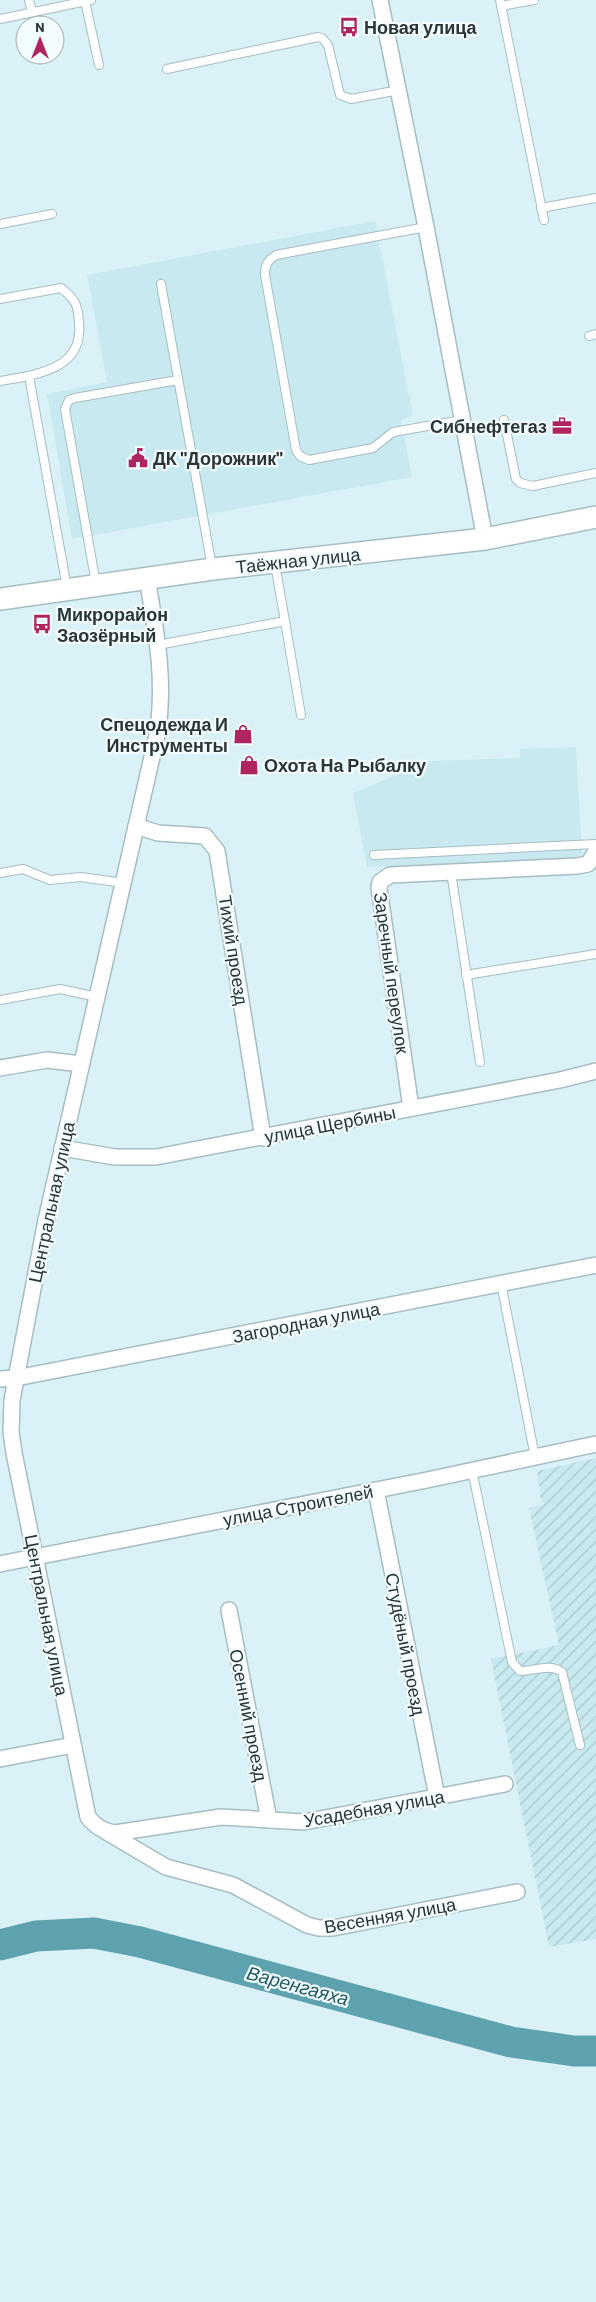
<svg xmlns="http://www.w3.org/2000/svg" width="596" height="2302" viewBox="0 0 596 2302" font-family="Barlow,sans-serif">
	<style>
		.built { fill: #c7e9ef }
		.industrial { fill: url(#industrial-furrows) }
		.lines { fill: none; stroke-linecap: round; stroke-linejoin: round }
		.river { stroke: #5ea2af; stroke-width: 31 }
		.lane-casing { stroke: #a6bdc1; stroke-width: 10 }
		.street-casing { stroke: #a6bdc1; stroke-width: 18 }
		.secondary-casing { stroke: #a6bdc1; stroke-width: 24 }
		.lane { stroke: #fff; stroke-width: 8 }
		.street { stroke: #fff; stroke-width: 15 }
		.secondary { stroke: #fff; stroke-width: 21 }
		.labels { text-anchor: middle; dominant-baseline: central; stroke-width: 4.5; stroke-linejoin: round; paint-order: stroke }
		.poi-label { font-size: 18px; font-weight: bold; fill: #2b3536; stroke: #f3fcfe; text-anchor: start }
		.street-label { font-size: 18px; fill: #2b3536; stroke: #f3fcfe }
		.water-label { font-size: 19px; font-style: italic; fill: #205963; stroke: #f3fcfe }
	</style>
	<defs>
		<pattern id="industrial-furrows" width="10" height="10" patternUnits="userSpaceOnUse" patternTransform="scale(1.25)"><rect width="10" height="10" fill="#c7e9ef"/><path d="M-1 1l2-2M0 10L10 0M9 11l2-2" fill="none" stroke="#abc8ce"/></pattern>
	</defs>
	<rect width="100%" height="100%" fill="#daf2f7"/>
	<!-- built -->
	<g class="built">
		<polygon points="375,221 413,416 401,420 412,477 72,539 47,394 107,382 87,275"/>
		<polygon points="576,747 582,854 578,858 367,867 353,793 430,761 520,758 520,749"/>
	</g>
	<!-- industrial -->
	<polygon class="industrial" points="596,1458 596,1939 549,1947 491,1659 559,1645 529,1508 544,1504 541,1499 537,1471"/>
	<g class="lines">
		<!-- river -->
		<polyline class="river" points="0,1945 36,1936 94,1933 140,1942 511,2042 574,2051 596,2051"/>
		<defs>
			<g id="lane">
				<polyline points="29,0 32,12"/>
				<polyline points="500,0 544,220"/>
				<polyline points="85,1 99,65"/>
				<polyline points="501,6 534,0"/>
				<polyline points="0,19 91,0"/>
				<polyline points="167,69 318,37 322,38 328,45 340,95 351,99 399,90"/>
				<polyline points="541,208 596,198"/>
				<polyline points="0,224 52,214"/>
				<path d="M 426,227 L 276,255 C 267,261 265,265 265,275 L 296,450 L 300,456 L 309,460 L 373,448 L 393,432 L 462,420"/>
				<polyline points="161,284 212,567"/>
				<path d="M 0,299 L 61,288 C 75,299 78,304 79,323 C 84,370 35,375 0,381"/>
				<polyline points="589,336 596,334"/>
				<polyline points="29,376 67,588"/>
				<polyline points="504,420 516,479 520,483 533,486 596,473"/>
				<polyline points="275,564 285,621"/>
				<polyline points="96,584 65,409 69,400 75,398 178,380"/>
				<polyline points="158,645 285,621 301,715"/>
				<polyline points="374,855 596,844"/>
				<polyline points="451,872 480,1062"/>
				<polyline points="0,873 23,869 50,880 81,877 123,883"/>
				<polyline points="466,975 596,954"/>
				<polyline points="0,1000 60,989 97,997"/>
				<polyline points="501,1283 535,1457"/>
				<path d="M 472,1470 L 512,1662 L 520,1671 C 534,1671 550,1663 562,1672 L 580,1745"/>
			</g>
			<g id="street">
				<polyline points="380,0 426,227 485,539"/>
				<path d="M 147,578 C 156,632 166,680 157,735 L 46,1220 L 12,1400 L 11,1432 L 14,1453 L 88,1817 C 96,1827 103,1831 115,1833 L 221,1817 L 304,1822 L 505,1784"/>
				<polyline points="136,826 158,833 205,836 217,851 263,1138"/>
				<polyline points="0,1068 47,1060 81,1064"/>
				<polyline points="411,1108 379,888 380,882 390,875 577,866 588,864 596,851"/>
				<polyline points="62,1148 115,1157 156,1157 560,1080 596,1071"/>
				<polyline points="0,1379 16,1378 596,1265"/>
				<polyline points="376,1490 437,1797"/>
				<polyline points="0,1564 427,1480 596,1444"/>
				<polyline points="229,1610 269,1820"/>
				<polyline points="0,1759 73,1745"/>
				<polyline points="105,1831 166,1867 233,1885 307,1925 319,1928 333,1928 517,1892"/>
			</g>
			<polyline id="secondary" points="0,599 213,569 485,539 596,517"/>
		</defs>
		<!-- lane casing -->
		<use href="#lane" class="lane-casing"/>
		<!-- street casing -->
		<use href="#street" class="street-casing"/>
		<!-- secondary casing -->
		<use href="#secondary" class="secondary-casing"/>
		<!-- lane -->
		<use href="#lane" class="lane"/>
		<!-- street -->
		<use href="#street" class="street"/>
		<!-- secondary -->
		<use href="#secondary" class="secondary"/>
	</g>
	<!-- icons -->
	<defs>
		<symbol id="bus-bare" viewBox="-9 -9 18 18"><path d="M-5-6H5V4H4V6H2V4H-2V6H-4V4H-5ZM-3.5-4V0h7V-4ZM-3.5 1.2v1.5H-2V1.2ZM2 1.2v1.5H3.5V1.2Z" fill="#b0245f" stroke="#f3fcfe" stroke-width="2.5" paint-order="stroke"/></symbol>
		<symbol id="office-bare" viewBox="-9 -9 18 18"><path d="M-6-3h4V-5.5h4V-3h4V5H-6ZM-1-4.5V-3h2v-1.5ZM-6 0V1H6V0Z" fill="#b0245f" stroke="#f3fcfe" stroke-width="2.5" paint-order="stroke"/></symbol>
		<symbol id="civic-bare" viewBox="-9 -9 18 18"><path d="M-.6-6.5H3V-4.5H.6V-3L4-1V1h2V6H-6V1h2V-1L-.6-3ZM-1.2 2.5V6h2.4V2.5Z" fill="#b0245f" stroke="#f3fcfe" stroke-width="2.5" paint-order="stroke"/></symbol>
		<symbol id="shop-bare" viewBox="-9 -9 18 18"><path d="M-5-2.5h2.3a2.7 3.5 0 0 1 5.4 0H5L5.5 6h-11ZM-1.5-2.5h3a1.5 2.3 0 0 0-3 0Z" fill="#b0245f" stroke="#f3fcfe" stroke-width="2.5" paint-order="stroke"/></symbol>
	</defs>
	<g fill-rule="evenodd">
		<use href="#bus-bare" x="335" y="13" width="28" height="28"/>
		<use href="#office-bare" x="548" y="412" width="28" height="28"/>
		<use href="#civic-bare" x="124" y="444" width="28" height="28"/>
		<use href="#bus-bare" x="28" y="610" width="28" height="28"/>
		<use href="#shop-bare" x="229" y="720" width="28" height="28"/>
		<use href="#shop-bare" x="235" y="751" width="28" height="28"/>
	</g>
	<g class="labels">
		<!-- poi labels -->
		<g class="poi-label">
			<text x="364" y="27">Новая улица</text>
			<text x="547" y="426" text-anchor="end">Сибнефтегаз</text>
			<text x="153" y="458">ДК "Дорожник"</text>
			<text x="57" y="614">Микрорайон<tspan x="57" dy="21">Заозёрный</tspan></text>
			<text x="228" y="724" text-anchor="end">Спецодежда И<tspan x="228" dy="21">Инструменты</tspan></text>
			<text x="264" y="765">Охота На Рыбалку</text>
		</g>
		<!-- street labels -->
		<g class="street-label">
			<text transform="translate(298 560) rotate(-6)">Таёжная улица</text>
			<text transform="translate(234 950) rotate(81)">Тихий проезд</text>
			<text transform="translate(392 973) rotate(82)">Заречный переулок</text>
			<text transform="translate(330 1124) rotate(-11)">улица Щербины</text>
			<text transform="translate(51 1202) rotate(-78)">Центральная улица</text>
			<text transform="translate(306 1322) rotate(-11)">Загородная улица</text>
			<text transform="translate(298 1505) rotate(-11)">улица Строителей</text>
			<text transform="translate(47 1615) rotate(79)">Центральная улица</text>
			<text transform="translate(406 1644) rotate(79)">Студёный проезд</text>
			<text transform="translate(249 1715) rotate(79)">Осенний проезд</text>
			<text transform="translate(374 1808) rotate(-10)">Усадебная улица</text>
			<text transform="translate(390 1915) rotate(-10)">Весенняя улица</text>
		</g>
		<!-- water labels -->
		<g class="water-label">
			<text transform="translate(298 1985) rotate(15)">Варенгаяха</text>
		</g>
	</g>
	<!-- north arrow -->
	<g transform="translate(40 40)"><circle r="24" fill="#f3fcfe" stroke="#a3acae"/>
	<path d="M0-4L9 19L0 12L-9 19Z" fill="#b0245f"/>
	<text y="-8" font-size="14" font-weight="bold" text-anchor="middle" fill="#2b3536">N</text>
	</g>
</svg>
